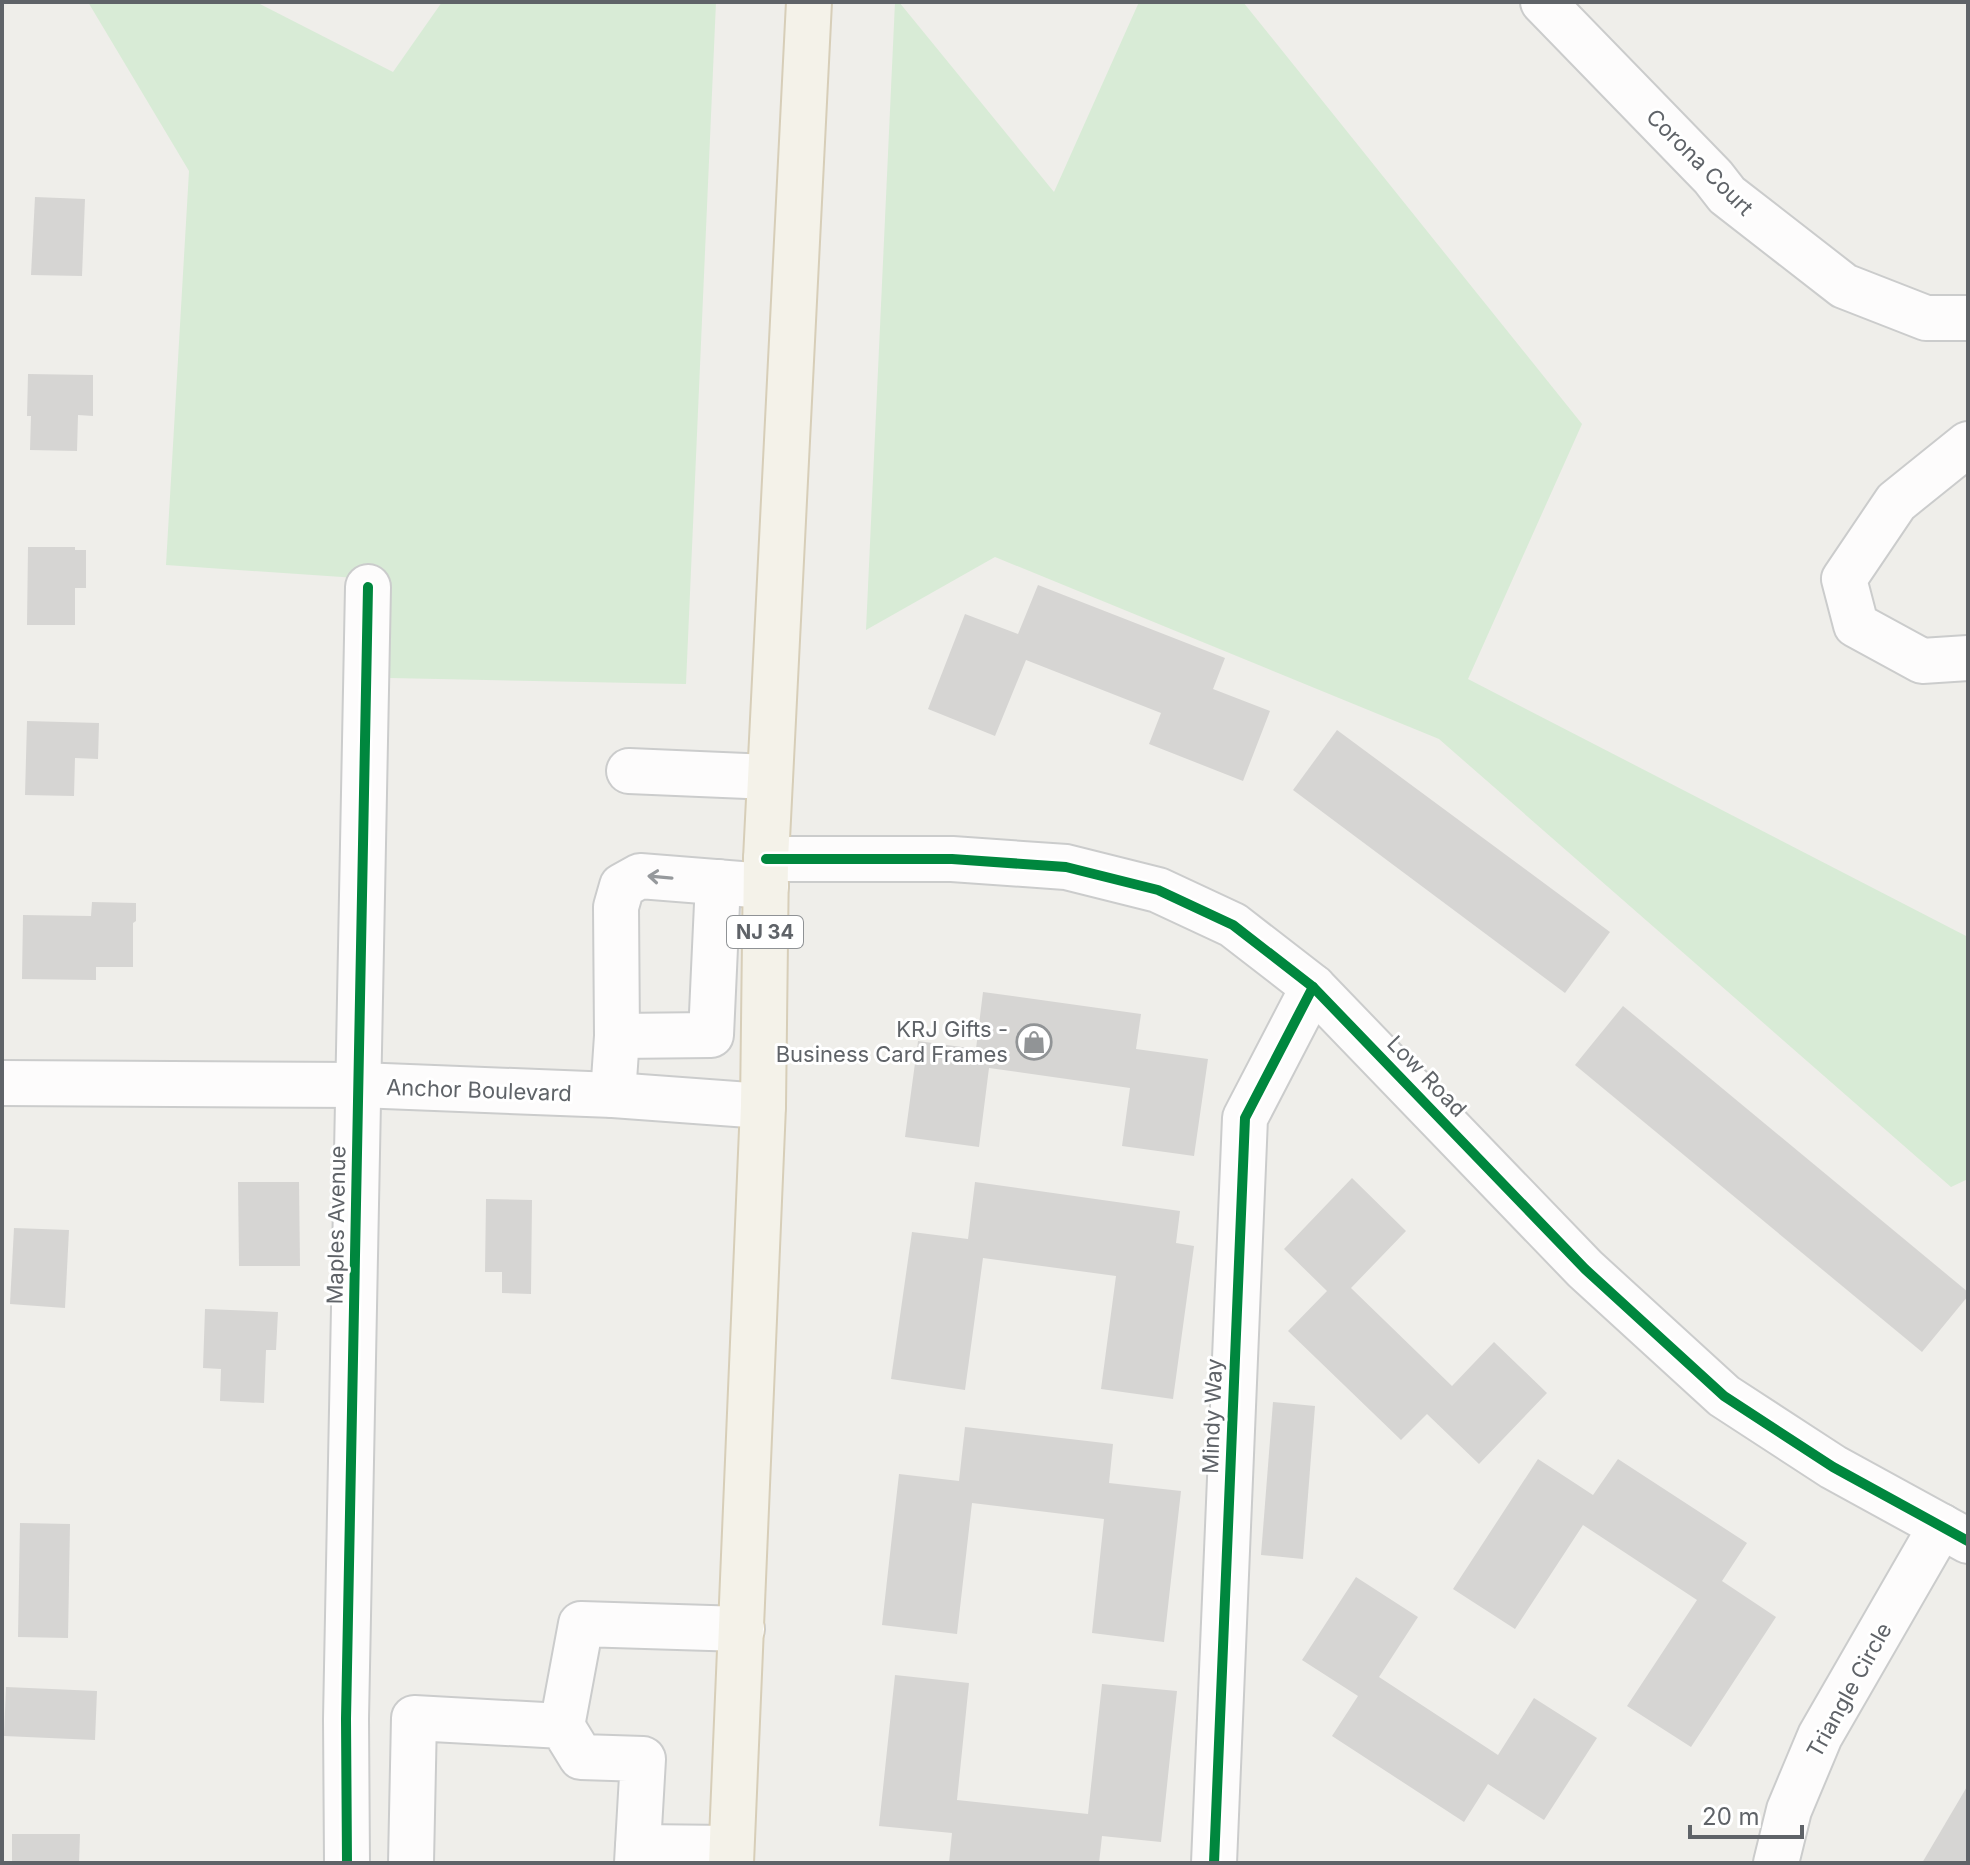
<svg xmlns="http://www.w3.org/2000/svg" width="1970" height="1865" viewBox="0 0 1970 1865" font-family="Inter,sans-serif">
	<style>
		.green { fill: #d8ebd6 }
		.building { fill: #d6d5d3 }
		.lines { fill: none; stroke-linecap: round; stroke-linejoin: round }
		.minor-casing { stroke: #cbcccc; stroke-width: 48 }
		.major-casing { stroke: #d7ceb8; stroke-width: 48 }
		.minor { stroke: #fdfcfc; stroke-width: 44 }
		.major { stroke: #f4f2e9; stroke-width: 44 }
		.cycleway-casing { stroke: #fff; stroke-width: 15 }
		.cycleway { stroke: #00873e; stroke-width: 10 }
		.oneway { stroke: #96999c }
		.labels { text-anchor: middle; dominant-baseline: central; stroke-width: 6; stroke-linejoin: round; paint-order: stroke }
		.shield { fill: #fff; stroke: #8f9295; stroke-width: 2 }
		.shield-label { font-size: 20px; font-weight: bold; fill: #5f6368 }
		.street-label { font-size: 22px; fill: #5f6368; stroke: #fff }
		.poi-label { font-size: 22px; fill: #5f6368; stroke: #fff; text-anchor: end }
	</style>
	<rect width="100%" height="100%" fill="#efeeea"/>
	<!-- green -->
	<g class="green">
		<polygon points="88,2 256,2 393,72 442,2 716,2 686,684 390,678 386,580 166,565 189,171"/>
		<polygon points="895,2 899,2 1054,192 1139,2 1243,2 1582,424 1468,679 1968,937 1968,1179 1951,1187 1439,739 995,557 866,630"/>
	</g>
	<!-- building -->
	<g class="building">
		<polygon points="35,197 85,199 82,276 31,275"/>
		<polygon points="28,374 93,375 93,416 78,415 77,451 30,450 31,416 27,416"/>
		<polygon points="28,547 75,547 75,550 86,550 86,588 75,588 75,625 27,625"/>
		<polygon points="1038,585 1225,658 1213,689 1270,711 1243,781 1149,744 1161,713 1026,660 995,736 928,709 965,614 1018,634"/>
		<polygon points="27,721 99,723 98,759 75,758 74,796 25,795"/>
		<polygon points="1337,730 1610,932 1565,993 1293,790"/>
		<polygon points="92,902 136,903 136,921 133,923 133,967 96,967 96,980 22,979 23,915 91,916"/>
		<polygon points="983,992 1141,1014 1136,1049 1208,1059 1194,1156 1122,1146 1130,1088 989,1068 979,1147 905,1137 918,1041 976,1049"/>
		<polygon points="1623,1006 1968,1292 1968,1296 1922,1352 1575,1065"/>
		<polygon points="1352,1178 1406,1231 1351,1288 1452,1386 1494,1342 1547,1393 1479,1464 1427,1414 1401,1440 1288,1331 1327,1291 1284,1249"/>
		<polygon points="238,1182 299,1182 300,1266 239,1266"/>
		<polygon points="975,1182 1180,1211 1176,1243 1194,1246 1173,1399 1101,1389 1116,1276 983,1258 965,1390 891,1379 912,1232 968,1239"/>
		<polygon points="486,1199 532,1200 531,1294 502,1293 502,1272 485,1272"/>
		<polygon points="14,1228 69,1230 65,1308 10,1304"/>
		<polygon points="205,1309 278,1312 276,1350 266,1350 264,1403 220,1401 221,1369 203,1368"/>
		<polygon points="1273,1402 1315,1406 1303,1559 1261,1555"/>
		<polygon points="965,1427 1113,1444 1109,1483 1181,1491 1164,1642 1092,1633 1104,1519 972,1503 957,1634 882,1625 899,1474 959,1481"/>
		<polygon points="1538,1459 1593,1495 1618,1459 1747,1543 1722,1581 1776,1617 1691,1747 1627,1706 1697,1600 1583,1525 1515,1629 1453,1589"/>
		<polygon points="20,1523 70,1524 68,1638 18,1637"/>
		<polygon points="1356,1577 1418,1617 1379,1677 1498,1755 1534,1698 1597,1738 1544,1820 1488,1784 1464,1822 1332,1736 1358,1696 1302,1660"/>
		<polygon points="895,1675 969,1683 957,1800 1088,1814 1102,1684 1177,1691 1161,1842 1102,1836 1099,1863 949,1863 952,1833 879,1826"/>
		<polygon points="6,1687 97,1691 95,1740 4,1736"/>
		<polygon points="1968,1785 1968,1863 1922,1863"/>
		<polygon points="12,1834 80,1834 79,1863 12,1863"/>
	</g>
	<g class="lines">
		<defs>
			<g id="minor">
				<polyline points="1543,2 1713,177 1727,195 1844,286 1926,318 1968,318"/>
				<polyline points="1968,444 1896,502 1844,579 1856,625 1922,661 1968,658"/>
				<polyline points="629,771 770,777"/>
				<polyline points="766,859 952,859 1066,867 1158,890 1233,925 1313,987 1585,1269 1724,1396 1833,1467 1968,1541"/>
				<polyline points="617,1036 711,1035 718,882"/>
				<polyline points="2,1083 359,1085 613,1095 763,1106"/>
				<polyline points="613,1095 617,1036 616,907 622,886 640,876 766,886"/>
				<polyline points="562,1726 581,1624 742,1629"/>
				<polyline points="638,1847 731,1848"/>
				<polyline points="347,1863 346,1719 368,587"/>
				<polyline points="411,1863 414,1718 562,1726 581,1757 643,1759 637,1863"/>
				<polyline points="1214,1863 1245,1118 1313,987"/>
				<polyline points="1776,1863 1789,1810 1820,1736 1941,1526"/>
			</g>
			<polyline id="major" points="731,1863 763,1106 766,859 809,2"/>
		</defs>
		<!-- minor casing -->
		<use href="#minor" class="minor-casing"/>
		<!-- major casing -->
		<use href="#major" class="major-casing"/>
		<!-- minor -->
		<use href="#minor" class="minor"/>
		<!-- major -->
		<use href="#major" class="major"/>
		<defs>
			<g id="cycleway">
				<polyline points="766,859 952,859 1066,867 1158,890 1233,925 1313,987 1585,1269 1724,1396 1833,1467 1968,1541"/>
				<polyline points="347,1863 346,1719 368,587"/>
				<polyline points="1214,1863 1245,1118 1313,987"/>
			</g>
		</defs>
		<!-- cycleway casing -->
		<use href="#cycleway" class="cycleway-casing"/>
		<!-- cycleway -->
		<use href="#cycleway" class="cycleway"/>
	</g>
	<!-- one-way arrows -->
	<defs><path id="oneway-shaft" d="M-6 0H5M1.5-3L5.5 0L1.5 3" fill="none" stroke-width="1.6" stroke-linecap="round" stroke-linejoin="round" transform="scale(2)"/></defs>
	<use class="oneway" href="#oneway-shaft" transform="translate(660 877) rotate(-175)"/>
	<!-- icons -->
	<defs>
		<symbol id="shop-ring" viewBox="-11 -11 22 22"><circle r="9.5" fill="#fff" stroke="#919496" stroke-width="1.5"/><path d="M-5-2.5h2.3a2.7 3.5 0 0 1 5.4 0H5L5.5 6h-11ZM-1.5-2.5h3a1.5 2.3 0 0 0-3 0Z" fill="#919496"/></symbol>
	</defs>
	<g fill-rule="evenodd">
		<use href="#shop-ring" x="1014" y="1022" width="40" height="40"/>
	</g>
	<g class="labels">
		<!-- shield labels -->
		<rect class="shield" x="727" y="916" width="76" height="32" rx="6"/>
		<g class="shield-label">
			<text x="765" y="932">NJ 34</text>
		</g>
		<!-- street labels -->
		<g class="street-label">
			<text transform="translate(1700 162) rotate(45)">Corona Court</text>
			<text transform="translate(1427 1076) rotate(46)">Low Road</text>
			<text transform="translate(479 1090) rotate(2)">Anchor Boulevard</text>
			<text transform="translate(336 1225) rotate(-89)">Maples Avenue</text>
			<text transform="translate(1212 1416) rotate(-88)">Mindy Way</text>
			<text transform="translate(1849 1690) rotate(-61)">Triangle Circle</text>
		</g>
		<!-- poi labels -->
		<g class="poi-label">
			<text x="1008" y="1029">KRJ Gifts -<tspan x="1008" dy="25">Business Card Frames</tspan></text>
		</g>
	</g>
	<!-- border -->
	<rect width="1970" height="1865" fill="none" stroke="#5f6368" stroke-width="8"/>
	<!-- scale -->
	<path d="M1690 1825v12h112v-12" fill="none" stroke="#5f6368" stroke-width="4"/>
	<text x="1702" y="1825" font-size="24" fill="#5f6368" stroke="#ffffff" stroke-width="6" paint-order="stroke">20 m</text>
</svg>
